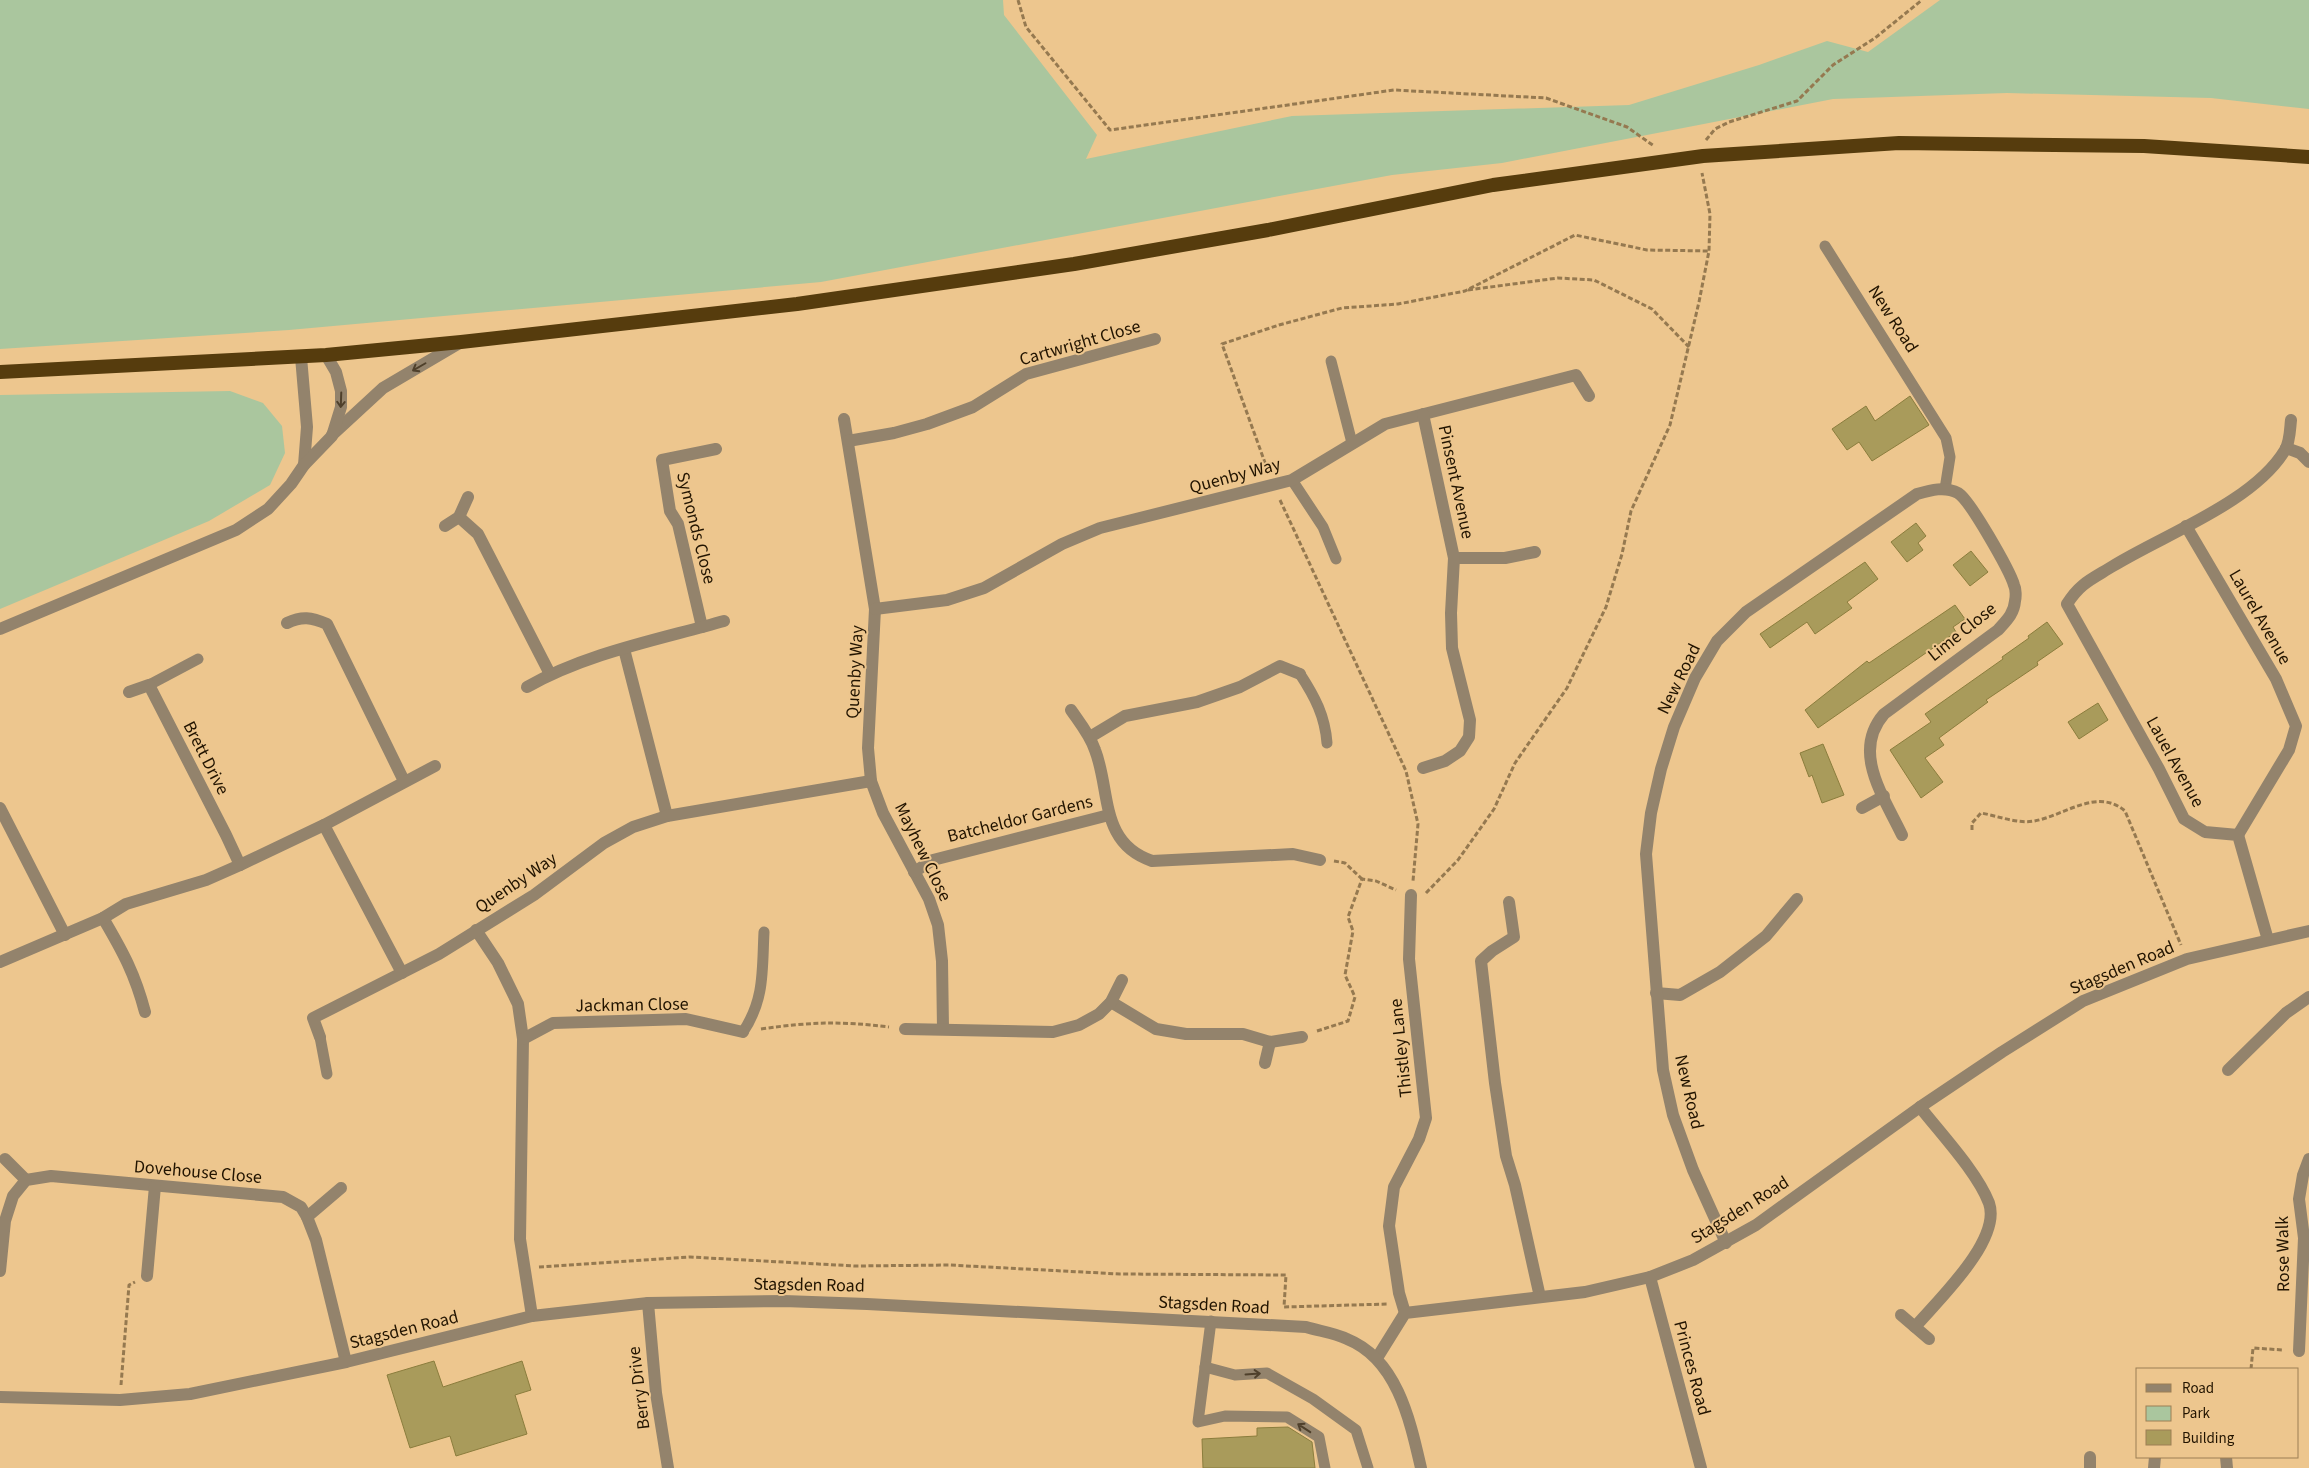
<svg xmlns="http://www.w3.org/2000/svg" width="2309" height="1468" viewBox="0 0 2309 1468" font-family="'Source Sans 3',sans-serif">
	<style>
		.green { fill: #aac69e }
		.building { fill: #a99b5b; stroke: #8b7d3d }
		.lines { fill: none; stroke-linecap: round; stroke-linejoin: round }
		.path { stroke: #957950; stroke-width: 3; stroke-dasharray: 5 2.5; stroke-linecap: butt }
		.service { stroke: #93836c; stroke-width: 11 }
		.minor { stroke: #93836c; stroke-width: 12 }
		.tertiary { stroke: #93836c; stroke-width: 12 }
		.trunk { stroke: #563c0d; stroke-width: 14 }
		.oneway { stroke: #4f402b }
		.labels { text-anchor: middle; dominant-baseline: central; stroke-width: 4; stroke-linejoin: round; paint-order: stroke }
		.street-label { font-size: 18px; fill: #221400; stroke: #edc68e }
	</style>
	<rect width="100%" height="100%" fill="#edc68e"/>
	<!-- green -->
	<g class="green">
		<polygon points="0,0 1003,0 1004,15 1097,135 1086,159 1292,116 1629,105 1759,65 1827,41 1868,52 1940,0 2309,0 2309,109 2211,98 2007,93 1833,99 1502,163 1392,175 821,282 289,330 0,349"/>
		<polygon points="230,391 263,403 282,426 285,453 270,485 209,521 0,609 0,395"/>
	</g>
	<!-- building -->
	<g class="building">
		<polygon points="1910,396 1929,425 1872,461 1859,442 1847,450 1832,429 1866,406 1875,421"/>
		<polygon points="1916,523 1926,536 1918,543 1923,550 1907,562 1891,542"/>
		<polygon points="1971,551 1988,572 1970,586 1953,565"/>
		<polygon points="1865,562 1878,579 1847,602 1852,608 1815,634 1807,622 1770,648 1760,634"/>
		<polygon points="1955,605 1965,619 1953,627 1956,632 1818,728 1805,710 1867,661 1869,663"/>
		<polygon points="2047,622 2063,644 2037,662 2038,665 1986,700 1988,702 1939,738 1944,745 1925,758 1943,782 1921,798 1890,750 1931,722 1925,714 2003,659 2002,657 2029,638 2028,636"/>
		<polygon points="2098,703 2108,720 2079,739 2068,722"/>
		<polygon points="1823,744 1844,795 1822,803 1812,775 1809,777 1800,753"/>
		<polygon points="434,1361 443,1387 522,1361 531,1390 515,1395 527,1434 456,1456 450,1436 410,1448 387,1375"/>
		<polygon points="1288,1427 1312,1442 1315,1468 1203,1468 1202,1439 1257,1436 1257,1428"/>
	</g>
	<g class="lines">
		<!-- path -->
		<g class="path">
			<polyline points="1018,0 1026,27 1110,130 1394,90 1546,98 1627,127 1654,146"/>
			<polyline points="1706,140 1715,129 1729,122 1797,101 1833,65 1875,38 1922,0"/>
			<polyline points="1468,290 1558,278 1594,280 1652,309 1689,347"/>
			<polyline points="1268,471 1222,344 1279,325 1342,308 1398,304 1465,291 1575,235 1647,250 1709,251"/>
			<polyline points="1280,500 1406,771 1418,824 1413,881"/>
			<path d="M 1972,830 L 1972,823 L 1981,813 C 1998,816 2017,824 2034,821 C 2064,816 2097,787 2125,811 L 2181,945"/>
			<polyline points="1334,861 1345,863 1362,879"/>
			<polyline points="1426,893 1458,860 1494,809 1515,763 1567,688 1606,607 1622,554 1631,511 1670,425 1699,302 1709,251 1710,214 1702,173"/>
			<path d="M 761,1029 C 810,1022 840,1021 889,1027"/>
			<polyline points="1317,1031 1348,1021 1355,997 1345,975 1353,931 1348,917 1362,879 1376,881 1396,890"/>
			<polyline points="539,1267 690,1257 855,1266 949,1265 1120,1274 1286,1275 1284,1307 1387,1304"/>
			<polyline points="2251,1369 2253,1348 2283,1350"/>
			<polyline points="121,1385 129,1285 135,1282"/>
		</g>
		<!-- service -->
		<g class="service">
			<polyline points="1825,246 1946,438 1950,457 1945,489"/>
			<polyline points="1331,361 1352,443"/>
			<polyline points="1292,480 1323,527 1336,559"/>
			<path d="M 1300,674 C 1315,697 1325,716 1327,743"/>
			<polyline points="149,685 198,659"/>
			<path d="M 743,1032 C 765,999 762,970 764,932"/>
			<polyline points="320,1037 327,1074"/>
			<polyline points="1211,1321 1198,1422 1225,1416 1287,1417 1319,1437 1325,1468"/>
			<polyline points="1205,1367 1235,1375 1267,1373 1313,1399 1356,1430 1368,1468"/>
		</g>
		<!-- minor -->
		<g class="minor">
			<polyline points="844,419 875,609 868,748 871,781 883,813 929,899 938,925 942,961 943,1028"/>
			<polyline points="848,441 894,433 927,424 973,407 1026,374 1155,339"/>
			<polyline points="2286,448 2300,453 2309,462"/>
			<polyline points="459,517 478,534 550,674"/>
			<polyline points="445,526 459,517 468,497"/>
			<polyline points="2186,526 2276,679 2296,726 2289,750 2238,835"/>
			<polyline points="1454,558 1505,558 1535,552"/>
			<polyline points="875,609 947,600 984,588 1062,544 1100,528 1292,480 1385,424 1576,375 1589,396"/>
			<path d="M 287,623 C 302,616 311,617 327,624 L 404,781"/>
			<polyline points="702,627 678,524 670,511 662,460 716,449"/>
			<polyline points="624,649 667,816"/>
			<path d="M 527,687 C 587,653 657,640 724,621"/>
			<polyline points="129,692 149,685 226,835 240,865"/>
			<path d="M 1071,710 C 1080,723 1090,735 1095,750 C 1111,791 1099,843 1152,861 L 1293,854 L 1320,860"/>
			<polyline points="1090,737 1125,716 1197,702 1240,687 1280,666 1300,674"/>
			<polyline points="1423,768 1445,761 1460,751 1469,737 1470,720 1452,648 1451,613 1454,558 1423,414"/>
			<polyline points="0,808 65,935"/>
			<polyline points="1862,808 1884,796"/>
			<polyline points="324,825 402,973"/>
			<polyline points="914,872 933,860 1109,815"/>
			<polyline points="1509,902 1514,937 1492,951 1481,961 1495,1083 1506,1156 1515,1185 1540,1297"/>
			<path d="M 103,918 C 123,952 135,974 145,1012"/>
			<polyline points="476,930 498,963 518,1004 523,1039 520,1239 532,1316"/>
			<path d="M 2268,940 L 2238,835 L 2205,832 L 2184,819 L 2159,769 L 2067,604 C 2080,583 2092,579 2113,566 C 2165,534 2254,502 2285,450 C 2290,442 2290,429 2291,420"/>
			<polyline points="0,962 103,918 126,904 206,880 240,865 324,825 435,766"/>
			<polyline points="1656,993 1680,995 1720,972 1766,936 1797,899"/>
			<polyline points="1111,1002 1156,1029 1186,1034 1243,1034 1270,1042 1302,1037"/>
			<polyline points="905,1029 1053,1032 1079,1025 1099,1014 1111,1002 1122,980"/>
			<polyline points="320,1037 313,1018 439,954 534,895 604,843 633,827 667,816 871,781"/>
			<polyline points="523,1039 553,1023 686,1019 743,1032"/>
			<polyline points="1265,1063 1270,1042"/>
			<polyline points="2228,1070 2286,1013 2309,997"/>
			<polyline points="5,1159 26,1180"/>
			<polyline points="307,1217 341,1188"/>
			<path d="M 1726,1243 L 1693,1170 L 1673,1115 L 1663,1070 L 1646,854 L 1651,813 L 1661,769 L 1674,727 L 1695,678 L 1717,641 L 1746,612 L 1917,494 C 1931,490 1945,486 1958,493 C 1970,500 2010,571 2014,585 C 2016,589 2016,597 2015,601 C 2014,614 2006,621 1998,630 L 1884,714 C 1851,752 1884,797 1902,835"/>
			<polyline points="0,1271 5,1221 13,1196 26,1180 51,1176 283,1197 301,1207 307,1217 316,1240 346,1362"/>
			<polyline points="147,1276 155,1186"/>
			<polyline points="1650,1277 1701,1468"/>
			<polyline points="648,1303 656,1393 668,1468"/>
			<polyline points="1405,1313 1399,1293 1389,1226 1394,1187 1419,1139 1426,1118 1409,959 1411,895"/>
			<polyline points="1901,1315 1929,1339"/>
			<path d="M 1915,1327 C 1938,1300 2002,1240 1989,1203 C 1977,1172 1941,1134 1920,1107"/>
			<polyline points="2299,1351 2304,1238 2299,1199 2303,1175 2309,1159"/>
			<polyline points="2226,1457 2227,1468"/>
			<polyline points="2090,1468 2090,1457"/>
			<polyline points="2154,1468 2155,1457"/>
		</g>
		<!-- tertiary -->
		<g class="tertiary">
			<polyline points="301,357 307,427 304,465"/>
			<polyline points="332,435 383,388 461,342"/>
			<polyline points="0,629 236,530 268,509 291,484 304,465 332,436 341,407 341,391 336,372 326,355"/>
			<polyline points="1377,1358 1405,1313 1585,1292 1650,1277 1693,1260 1756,1225 1920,1107 2002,1052 2083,1001 2187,959 2309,931"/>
			<path d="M 0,1397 L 120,1400 L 190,1394 L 346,1362 L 532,1316 L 648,1303 L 784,1301 L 867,1304 L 1306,1327 C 1319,1331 1335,1333 1347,1339 C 1397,1359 1410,1420 1421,1468"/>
		</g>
		<!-- trunk -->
		<polyline class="trunk" points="0,372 326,355 461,342 797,304 1074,264 1268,230 1493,185 1703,156 1899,143 2144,146 2309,157"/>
	</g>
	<!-- one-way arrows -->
	<defs><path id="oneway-shaft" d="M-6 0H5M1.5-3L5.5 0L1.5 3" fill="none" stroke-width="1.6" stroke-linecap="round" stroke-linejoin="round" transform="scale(1.25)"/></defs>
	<g class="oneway">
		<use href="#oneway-shaft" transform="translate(419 367) rotate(150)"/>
		<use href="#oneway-shaft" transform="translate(341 400) rotate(92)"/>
		<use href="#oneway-shaft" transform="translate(1253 1374) rotate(-4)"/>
		<use href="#oneway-shaft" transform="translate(1304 1428) rotate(-147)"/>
	</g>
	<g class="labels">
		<!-- street labels -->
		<g class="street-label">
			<text transform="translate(1893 319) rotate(57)">New Road</text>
			<text transform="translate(1080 343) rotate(-16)">Cartwright Close</text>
			<text transform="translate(1235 476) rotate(-15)">Quenby Way</text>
			<text transform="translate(1456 482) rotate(78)">Pinsent Avenue</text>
			<text transform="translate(696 528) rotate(76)">Symonds Close</text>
			<text transform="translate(2260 617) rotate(60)">Laurel Avenue</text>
			<text transform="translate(1962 632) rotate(-39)">Lime Close</text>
			<text transform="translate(855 672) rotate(-87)">Quenby Way</text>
			<text transform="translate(1679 679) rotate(-64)">New Road</text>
			<text transform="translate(206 758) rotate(63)">Brett Drive</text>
			<text transform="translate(2175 762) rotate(61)">Lauel Avenue</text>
			<text transform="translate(1020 819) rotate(-14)">Batcheldor Gardens</text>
			<text transform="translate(923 852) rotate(64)">Mayhew Close</text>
			<text transform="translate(516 883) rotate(-34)">Quenby Way</text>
			<text transform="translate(2122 968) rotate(-23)">Stagsden Road</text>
			<text transform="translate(632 1005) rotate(-1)">Jackman Close</text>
			<text transform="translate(1401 1048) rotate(-96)">Thistley Lane</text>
			<text transform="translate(1689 1092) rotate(77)">New Road</text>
			<text transform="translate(198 1172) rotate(5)">Dovehouse Close</text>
			<text transform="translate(1740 1210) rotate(-32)">Stagsden Road</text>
			<text transform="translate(2283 1254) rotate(-91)">Rose Walk</text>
			<text transform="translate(809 1285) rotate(1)">Stagsden Road</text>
			<text transform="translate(1214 1305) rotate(3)">Stagsden Road</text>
			<text transform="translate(404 1330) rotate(-14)">Stagsden Road</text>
			<text transform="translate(1692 1368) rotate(75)">Princes Road</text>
			<text transform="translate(639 1388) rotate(-97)">Berry Drive</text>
		</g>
	</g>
	<!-- legend -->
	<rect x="2136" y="1368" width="162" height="90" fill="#edc68e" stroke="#9c7f55"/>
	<rect x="2146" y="1384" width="25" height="8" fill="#93836c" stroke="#9c7f55"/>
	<text x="2182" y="1393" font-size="15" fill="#221400">Road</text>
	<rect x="2146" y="1406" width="25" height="15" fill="#aac69e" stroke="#9c7f55"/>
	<text x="2182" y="1418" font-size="15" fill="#221400">Park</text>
	<rect x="2146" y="1430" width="25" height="15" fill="#a99b5b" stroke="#9c7f55"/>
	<text x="2182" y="1443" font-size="15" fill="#221400">Building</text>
</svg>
